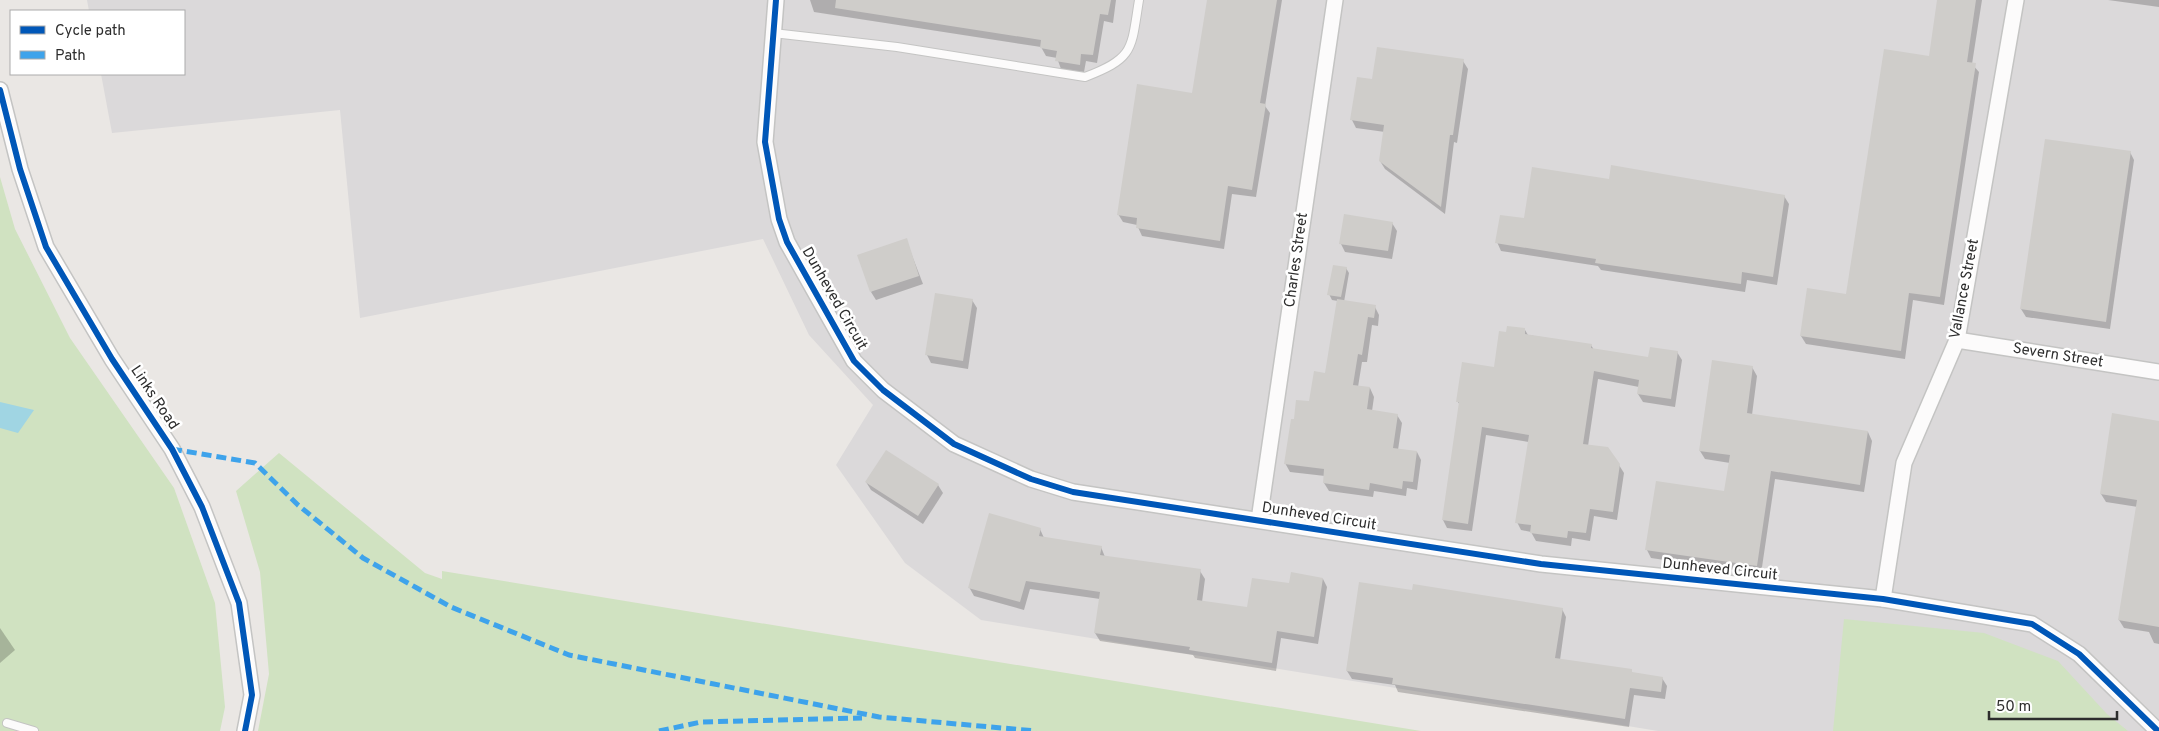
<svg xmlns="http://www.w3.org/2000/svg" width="2159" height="731" viewBox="0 0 2159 731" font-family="Overpass,sans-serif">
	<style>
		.industrial { fill: #dbd9da }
		.green { fill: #d0e2c1 }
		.water { fill: #a0d5e3 }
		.shadow { fill: #0003 }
		.building { fill: #cfcdca }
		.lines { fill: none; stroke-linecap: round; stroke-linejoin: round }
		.service-casing { stroke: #c4c4c3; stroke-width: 10 }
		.minor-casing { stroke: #c4c4c3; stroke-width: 18 }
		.service { stroke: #fcfbfb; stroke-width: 8 }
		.minor { stroke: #fcfbfb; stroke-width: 15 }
		.quiet { stroke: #3ea3eb; stroke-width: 5; stroke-dasharray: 10 5; stroke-linecap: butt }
		.cycleway-casing { stroke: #fff; stroke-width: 9 }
		.cycleway { stroke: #0057b8; stroke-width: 6 }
		.labels { text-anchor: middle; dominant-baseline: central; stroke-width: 5; stroke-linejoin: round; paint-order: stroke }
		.street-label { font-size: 15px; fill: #2d2d2d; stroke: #fff }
	</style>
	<rect width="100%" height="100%" fill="#eae7e4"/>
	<!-- industrial -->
	<polygon class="industrial" points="87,0 2159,0 2159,731 1658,731 981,620 905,563 836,465 873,405 809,335 763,239 360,318 340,110 112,133 101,74 184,74 184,11 89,11"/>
	<!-- green -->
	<g class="green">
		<polygon points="0,177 15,229 70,338 174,488 215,603 225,707 220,731 0,731"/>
		<polygon points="279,453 425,573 442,579 442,571 1421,731 258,731 269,674 260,572 236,491"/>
		<polygon points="1844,619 1984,633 2058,661 2107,714 2128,731 1833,731"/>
	</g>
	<!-- water -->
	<polygon class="water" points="0,402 34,410 18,433 0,428"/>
	<!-- shadow -->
	<g class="shadow">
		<polygon points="810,0 1116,0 1113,23 1104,21 1097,63 1086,61 1084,72 1061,69 1057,58 1046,56 1041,47 814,12"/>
		<polygon points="1208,0 1282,0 1265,106 1270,113 1256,197 1232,194 1224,249 1142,236 1137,225 1123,222 1118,214 1194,94"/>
		<polygon points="1938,0 1982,0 1972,64 1979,72 1944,305 1913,300 1905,359 1806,344 1801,336 1808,290 1847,296 1930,57"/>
		<polygon points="2108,0 2159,0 2159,7"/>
		<polygon points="1463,61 1468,69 1457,143 1454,142 1445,214 1385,169 1380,161 1385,132 1356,128 1352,120 1373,80"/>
		<polygon points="2130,152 2134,160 2110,329 2026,317 2021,309"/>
		<polygon points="1784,196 1789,204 1777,285 1747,280 1745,292 1601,270 1598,266 1501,251 1497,242 1525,220"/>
		<polygon points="1392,223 1397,231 1392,259 1345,252 1341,244"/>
		<polygon points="906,240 923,284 876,300 871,292"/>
		<polygon points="1346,268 1349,273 1344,302 1375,307 1379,315 1378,326 1372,325 1367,362 1362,362 1358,387 1370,388 1374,397 1372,411 1397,415 1402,423 1398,450 1417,452 1421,460 1417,490 1407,488 1406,496 1374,491 1373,497 1329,491 1324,483 1325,476 1290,472 1285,463 1295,420 1310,403 1326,374 1338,301 1332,300 1329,294"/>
		<polygon points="972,300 977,308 968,369 931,363 927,355"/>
		<polygon points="1525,330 1528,335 1591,345 1594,350 1650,358 1677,352 1682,360 1675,407 1643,402 1638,394 1639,387 1598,379 1588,446 1619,465 1624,473 1617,520 1594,516 1590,541 1572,538 1571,546 1536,541 1531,532 1521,530 1517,522 1529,442 1486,435 1472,531 1447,528 1443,520 1460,405 1458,402 1495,368 1507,333"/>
		<polygon points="1752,367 1757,376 1752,415 1868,432 1872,441 1864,492 1775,479 1761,574 1651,558 1647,550 1726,492 1730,463 1705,459 1700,451"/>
		<polygon points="2159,422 2159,644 2154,643 2149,632 2124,628 2119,620 2138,507 2106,502 2101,494"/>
		<polygon points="866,482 938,485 943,493 923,524 871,490"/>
		<polygon points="1040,529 1044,538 1101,547 1105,557 1200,571 1205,579 1202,602 1248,609 1290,585 1323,579 1327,587 1318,644 1281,638 1276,671 1195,658 1193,655 1100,641 1095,633 1100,599 1030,589 1024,610 974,596 969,587"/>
		<polygon points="1562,609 1566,617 1560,660 1631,671 1633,674 1662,678 1667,686 1665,699 1634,695 1629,727 1398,692 1395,685 1352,679 1347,671"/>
		<polygon points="0,628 15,650 0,663"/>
	</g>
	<!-- building -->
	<g class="building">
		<polygon points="836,0 1111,0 1108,15 1100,14 1093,55 1081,54 1080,65 1055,61 1057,51 1040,48 1041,40 835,8"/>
		<polygon points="1207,0 1277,0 1260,103 1266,104 1252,190 1228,186 1220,241 1136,228 1137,218 1117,215 1137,84 1192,93"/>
		<polygon points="1937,0 1976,0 1967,62 1976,63 1940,297 1909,293 1901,351 1800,336 1807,288 1846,294 1884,49 1929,56"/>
		<polygon points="1377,47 1464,59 1453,135 1450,135 1441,207 1379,161 1384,125 1350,120 1357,77 1372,79"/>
		<polygon points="2045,139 2131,151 2106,322 2020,309"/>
		<polygon points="1611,165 1785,195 1773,277 1742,272 1741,284 1595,263 1596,259 1495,243 1500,215 1524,218 1532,167 1609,179"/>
		<polygon points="1344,214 1393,222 1388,251 1339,244"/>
		<polygon points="907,238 919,276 870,292 857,255"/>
		<polygon points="1333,265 1347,267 1341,297 1327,295"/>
		<polygon points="935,293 973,299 963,361 925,355"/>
		<polygon points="1337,299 1376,305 1374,318 1368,317 1362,355 1358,354 1353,385 1370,387 1367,409 1398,414 1393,448 1417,451 1413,482 1403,481 1402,489 1370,483 1369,490 1323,483 1324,469 1284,464 1291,419 1294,419 1296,400 1309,401 1314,371 1325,373"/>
		<polygon points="1507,326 1525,328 1525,334 1592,344 1591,348 1648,357 1650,347 1678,351 1671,399 1637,394 1639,380 1594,371 1583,444 1608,447 1620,464 1613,512 1590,509 1586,533 1568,531 1567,538 1530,533 1531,525 1515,523 1529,435 1482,427 1468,524 1442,520 1459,402 1456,402 1462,362 1494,367 1499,331 1506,332"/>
		<polygon points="1712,360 1753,366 1747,413 1868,431 1860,485 1771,471 1757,566 1645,550 1656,481 1724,491 1730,455 1699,451"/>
		<polygon points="2112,413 2159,421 2159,627 2118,620 2137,500 2100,494"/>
		<polygon points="886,450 939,484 918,516 865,482"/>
		<polygon points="989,513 1041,528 1039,536 1102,546 1100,555 1201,569 1197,600 1247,607 1252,578 1289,583 1291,572 1323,578 1314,637 1277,631 1272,663 1189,650 1190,647 1094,633 1100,592 1026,581 1020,602 968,588"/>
		<polygon points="1359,582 1412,590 1413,584 1563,608 1555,658 1632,669 1632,672 1663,677 1661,692 1630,688 1625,719 1392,684 1393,678 1346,671"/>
	</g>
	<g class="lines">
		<defs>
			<g id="service">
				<path d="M 773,33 L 897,47 L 1085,77 C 1135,58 1131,49 1139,0"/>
				<polyline points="7,723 34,731"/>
			</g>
			<g id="minor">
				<polyline points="776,0 765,142 779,219 787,242 854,361 883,390 954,444 1031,479 1073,492 1541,564 1883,599 2032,624 2079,654 2158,731"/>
				<polyline points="0,90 20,169 46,247 112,359 172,449 202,507 239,603 252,695 245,731"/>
				<polyline points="1957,340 2159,372"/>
				<polyline points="1259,520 1335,0"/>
				<polyline points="1883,599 1904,463 1957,340 2016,0"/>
			</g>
		</defs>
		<!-- service casing -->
		<use href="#service" class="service-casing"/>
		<!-- minor casing -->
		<use href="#minor" class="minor-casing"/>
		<!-- service -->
		<use href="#service" class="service"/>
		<!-- minor -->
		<use href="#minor" class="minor"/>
		<!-- quiet -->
		<g class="quiet">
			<polyline points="172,449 255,463 298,505 363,558 451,607 569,655 879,717 1036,731"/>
			<polyline points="659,731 701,722 862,718"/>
		</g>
		<defs>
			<g id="cycleway">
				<polyline points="776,0 765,142 779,219 787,242 854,361 883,390 954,444 1031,479 1073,492 1541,564 1883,599 2032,624 2079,654 2158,731"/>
				<polyline points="0,90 20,169 46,247 112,359 172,449 202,507 239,603 252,695 245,731"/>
			</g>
		</defs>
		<!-- cycleway casing -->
		<use href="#cycleway" class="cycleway-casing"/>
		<!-- cycleway -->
		<use href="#cycleway" class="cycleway"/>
	</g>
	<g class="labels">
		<!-- street labels -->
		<g class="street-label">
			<text transform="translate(1297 260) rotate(-82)">Charles Street</text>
			<text transform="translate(1965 289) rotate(-79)">Vallance Street</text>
			<text transform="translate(834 299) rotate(60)">Dunheved Circuit</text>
			<text transform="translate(2058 356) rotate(9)">Severn Street</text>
			<text transform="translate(154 398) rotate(56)">Links Road</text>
			<text transform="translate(1319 517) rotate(9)">Dunheved Circuit</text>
			<text transform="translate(1720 570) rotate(6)">Dunheved Circuit</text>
		</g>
	</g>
	<!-- legend -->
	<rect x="10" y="10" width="175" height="65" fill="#ffffff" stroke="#ababab"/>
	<rect x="20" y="26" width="25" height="8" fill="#0057b8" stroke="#ababab"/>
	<text x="55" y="35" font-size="15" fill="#2d2d2d">Cycle path</text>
	<rect x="20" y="51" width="25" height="8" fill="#3ea3eb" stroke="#ababab"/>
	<text x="55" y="60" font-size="15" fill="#2d2d2d">Path</text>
	<!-- scale -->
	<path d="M1989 711v8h128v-8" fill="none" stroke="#2d2d2d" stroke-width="2.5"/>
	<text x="1996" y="711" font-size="15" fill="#2d2d2d" stroke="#ffffff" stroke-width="4" paint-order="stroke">50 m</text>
</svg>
